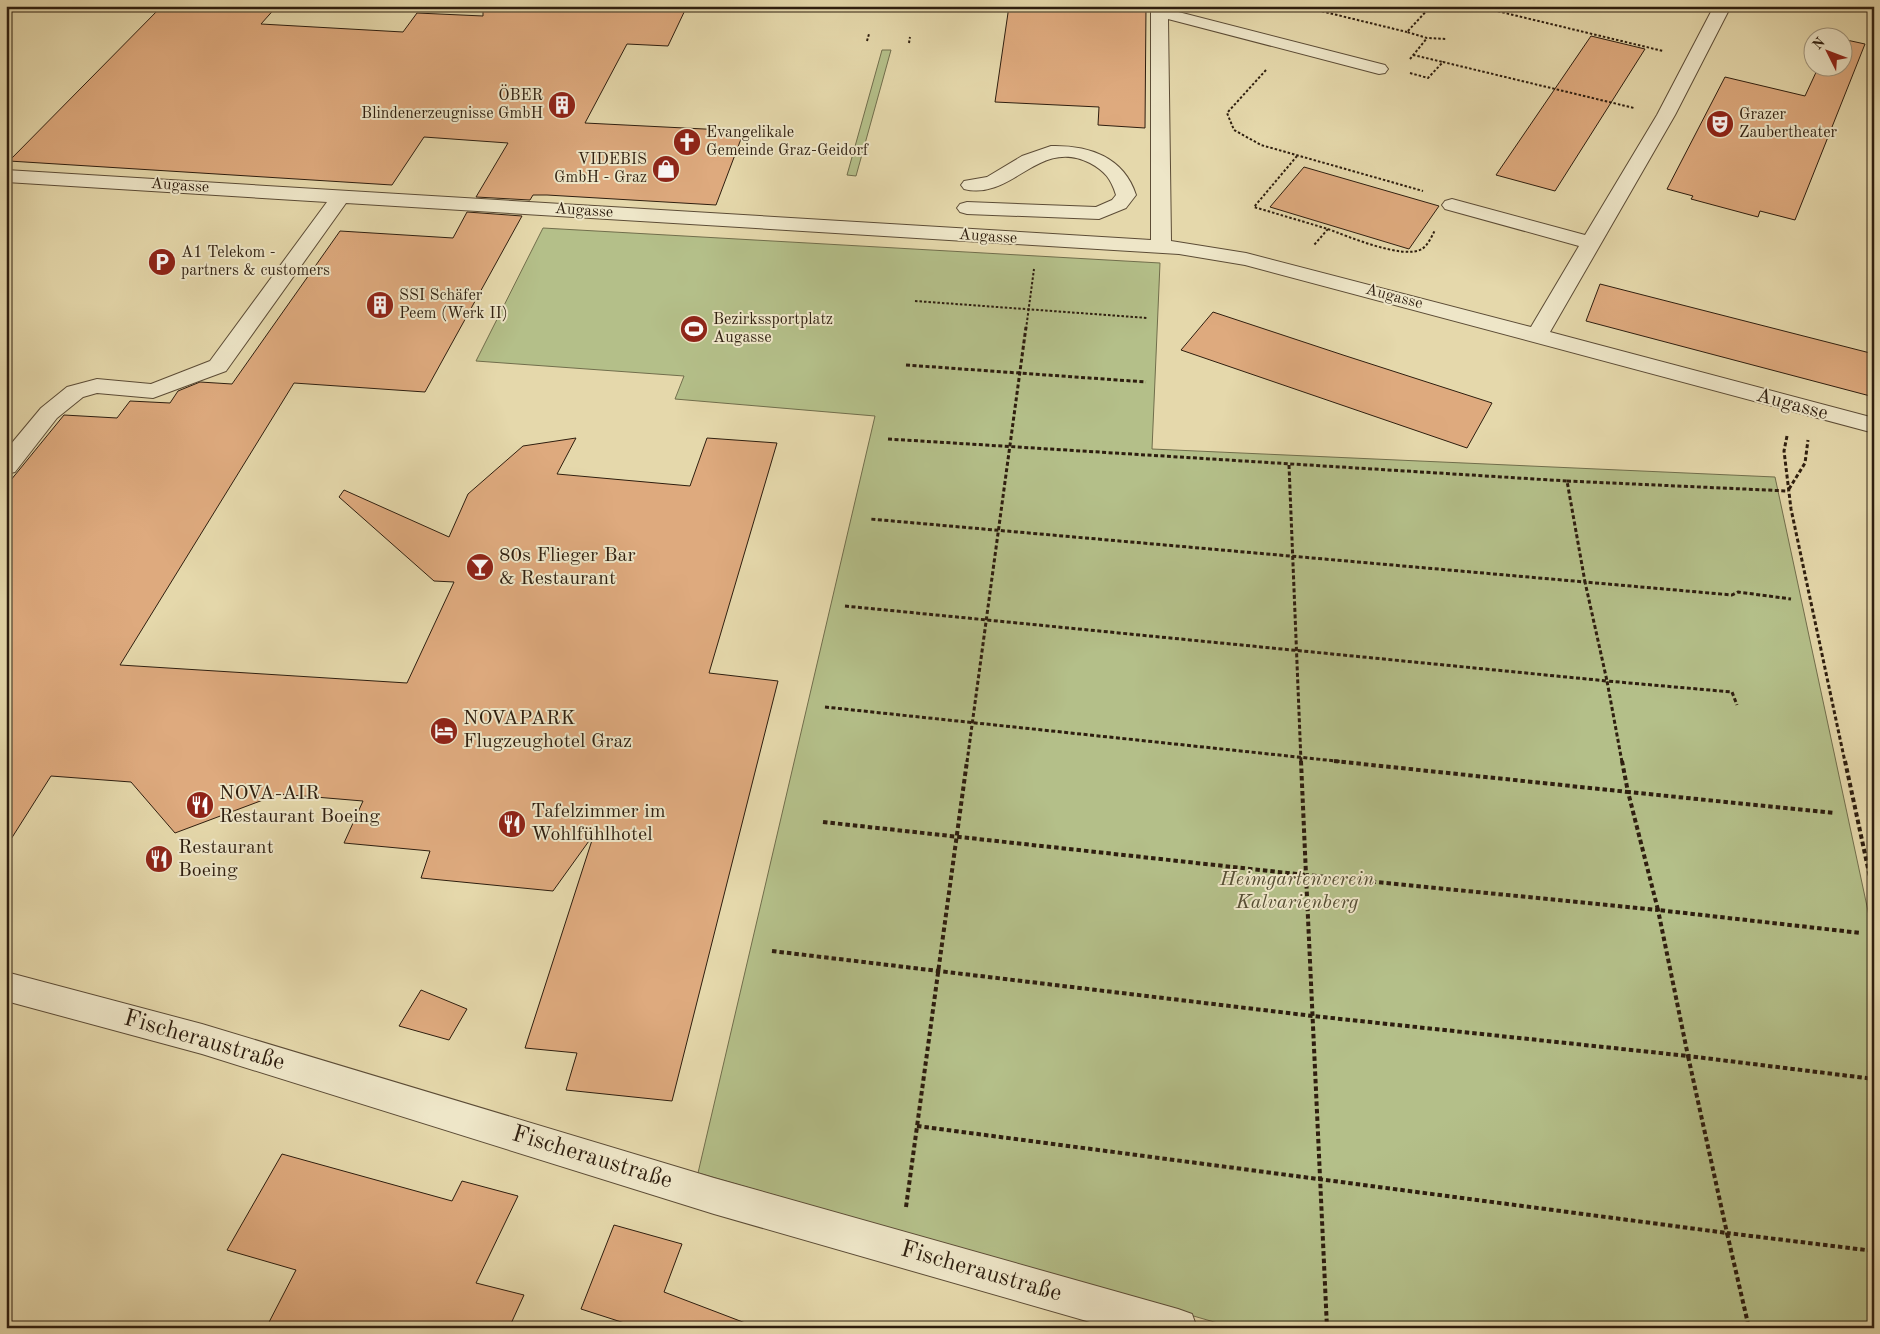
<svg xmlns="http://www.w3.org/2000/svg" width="1880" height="1334" viewBox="0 0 1880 1334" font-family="'Old Standard TT',serif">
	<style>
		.green { fill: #b4bf89; stroke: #716e4c }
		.building { fill: #deaa7e; stroke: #2e1e0f }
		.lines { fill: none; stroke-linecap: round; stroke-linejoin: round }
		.minor-casing { stroke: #5c4c36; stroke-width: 2 }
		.path-far2 { stroke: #2e1e0f; stroke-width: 2; stroke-dasharray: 2.5 2; stroke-linecap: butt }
		.path-far1 { stroke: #2e1e0f; stroke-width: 3; stroke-dasharray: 4 2.5; stroke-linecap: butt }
		.path { stroke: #2e1e0f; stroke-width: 4; stroke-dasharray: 4.5 3; stroke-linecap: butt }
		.minor { fill: #eee6c8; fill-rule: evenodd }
		.labels { text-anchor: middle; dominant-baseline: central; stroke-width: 4; stroke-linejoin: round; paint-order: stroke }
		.far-poi-label { font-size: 16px; fill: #2e1e0f; stroke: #eee6c8; text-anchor: start }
		.far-street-label { font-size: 16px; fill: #2e1e0f; stroke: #eee6c8 }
		.street-label { font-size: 20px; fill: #2e1e0f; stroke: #eee6c8 }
		.poi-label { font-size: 20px; fill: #2e1e0f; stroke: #eee6c8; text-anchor: start }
		.park-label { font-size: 20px; font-style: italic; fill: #564e34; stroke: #eee6c8 }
		.near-street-label { font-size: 24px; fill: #2e1e0f; stroke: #eee6c8 }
	</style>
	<rect width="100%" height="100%" fill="#e5d8ab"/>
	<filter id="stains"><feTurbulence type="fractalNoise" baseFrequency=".004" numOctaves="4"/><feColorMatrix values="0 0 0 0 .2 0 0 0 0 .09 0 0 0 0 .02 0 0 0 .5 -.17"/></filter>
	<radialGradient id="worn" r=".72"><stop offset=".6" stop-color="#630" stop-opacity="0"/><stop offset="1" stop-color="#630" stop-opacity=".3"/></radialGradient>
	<!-- green -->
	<g class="green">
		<polygon points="882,50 891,50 856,176 847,175"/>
		<polygon points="543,228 1160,263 1152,449 1775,477 1874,939 1874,987 1870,988 1874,1009 1874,1328 1235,1328 698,1173 875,416 675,399 684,376 476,361"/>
	</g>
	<!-- building -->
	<g class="building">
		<polygon points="162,6 277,6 261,24 403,32 417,13 483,16 483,6 687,6 668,46 627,44 585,123 744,131 716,205 547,195 533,195 530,200 476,197 508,143 424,137 392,185 9,161"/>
		<polygon points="1009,6 1146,6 1145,128 1098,125 1099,107 995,102"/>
		<polygon points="1591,36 1645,49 1555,191 1496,175"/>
		<polygon points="1842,39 1865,44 1795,220 1760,211 1758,217 1691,199 1693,196 1667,189 1725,77 1805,96 1818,68 1842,68"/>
		<polygon points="1304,167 1439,206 1409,249 1270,207"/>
		<polygon points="467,212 522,216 425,392 294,383 120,665 407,683 454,582 434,581 339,497 344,490 449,537 468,494 523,446 576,438 557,474 690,486 707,438 777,443 709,673 778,681 672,1101 566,1090 577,1053 525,1048 594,834 553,891 421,878 430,851 344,843 363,801 279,794 175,833 131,782 51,776 6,847 6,486 64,415 117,418 130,401 170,403 178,391 200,382 232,384 340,231 453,238"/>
		<polygon points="1600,284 1874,354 1874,397 1586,321"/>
		<polygon points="1213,312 1343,355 1492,403 1467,448 1181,350"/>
		<polygon points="421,990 467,1009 449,1040 399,1026"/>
		<polygon points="282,1154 452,1201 462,1181 518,1196 476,1283 524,1295 509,1328 266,1328 296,1270 227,1250"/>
		<polygon points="614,1225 682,1244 664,1292 748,1324 747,1328 640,1328 581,1309"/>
	</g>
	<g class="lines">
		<defs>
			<g id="minor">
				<polygon points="1714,6 1731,6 1675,115 1550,332 1874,418 1874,433 1245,265 1179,254 346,203 226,371 153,398 97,393 83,397 57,418 15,472 6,474 6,450 41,408 67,387 97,379 151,384 210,361 327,202 6,182 6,170 1151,240 1151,12 1153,8 1159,7 1385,65 1388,69 1385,73 1379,74 1168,19 1171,241 1246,253 1531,327 1579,246 1445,209 1442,205 1445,201 1452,199 1585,235 1657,115"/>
				<path d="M 1051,146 C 1089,145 1124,157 1136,195 L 1126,208 L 1099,219 L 967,214 L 960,212 L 957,208 L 960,204 L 967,202 L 1096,207 L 1112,200 L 1116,195 C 1111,179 1105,171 1090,163 C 1038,137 1013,201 964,189 L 961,185 L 964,181 L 987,177 L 1022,156 Z"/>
				<polygon points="6,972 202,1024 714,1178 1178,1309 1192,1314 1197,1328 1111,1328 714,1214 202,1054 6,1001"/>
			</g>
		</defs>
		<!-- minor casing -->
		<use href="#minor" class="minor-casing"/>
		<!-- path-far2 -->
		<g class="path-far2">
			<polyline points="1300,6 1407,32"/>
			<polyline points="1431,6 1407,32 1427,38 1446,39"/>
			<polyline points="1476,6 1663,51"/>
			<polyline points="867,41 869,34"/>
			<polyline points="909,43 910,37"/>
			<polyline points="1413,55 1443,62"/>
			<polyline points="1410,59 1427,38"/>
			<polyline points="1266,70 1227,113 1234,130 1261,145 1423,191"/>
			<polyline points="1410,73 1428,78 1443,62 1634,108"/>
			<polyline points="1297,156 1254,207 1328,229 1314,245"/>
			<path d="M 1328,229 C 1347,236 1403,260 1422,249 C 1428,245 1432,236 1435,230"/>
			<polyline points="915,301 1148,318"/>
			<polyline points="1026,329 1034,269"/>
		</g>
		<!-- path-far1 -->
		<g class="path-far1">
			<polyline points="906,365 1146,382"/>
			<polyline points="1787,436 1784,451 1791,509 1845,762"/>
			<polyline points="888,439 1567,481 1585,582 1732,595 1738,592 1791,599"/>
			<polyline points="1289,465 1301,762"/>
			<polyline points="1567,481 1788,491"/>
			<polyline points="1789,489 1805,463 1808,440"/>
			<polyline points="845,606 1607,681 1585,582 870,519"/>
			<polyline points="825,707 1345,762"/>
			<polyline points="967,762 1026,327"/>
			<polyline points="1622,762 1607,681 1732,692 1737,705"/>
		</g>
		<!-- path -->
		<g class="path">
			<polyline points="1301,761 1306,875 1658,910 1688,1056 1874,1079"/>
			<polyline points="1334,761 1628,792 1658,910 1861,933"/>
			<polyline points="1622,761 1628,792 1835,813"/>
			<polyline points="1845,761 1874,896"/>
			<polyline points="823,822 1306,875 1327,1328"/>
			<polyline points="772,951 1313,1016 1688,1056 1727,1233 1874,1251"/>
			<polyline points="917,1126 1727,1233 1749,1328"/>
			<polyline points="906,1207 967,761"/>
		</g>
		<!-- minor -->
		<use href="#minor" class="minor"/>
	</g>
	<!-- icons -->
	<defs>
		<symbol id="building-disc" viewBox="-11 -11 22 22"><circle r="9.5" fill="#8f2418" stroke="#eee6c8"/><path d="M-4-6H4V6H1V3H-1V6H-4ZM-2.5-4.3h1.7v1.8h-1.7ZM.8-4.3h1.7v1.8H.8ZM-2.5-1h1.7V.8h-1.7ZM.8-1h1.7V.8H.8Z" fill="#fff"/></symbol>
		<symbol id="theatre-disc" viewBox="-11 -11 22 22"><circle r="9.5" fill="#8f2418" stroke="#eee6c8"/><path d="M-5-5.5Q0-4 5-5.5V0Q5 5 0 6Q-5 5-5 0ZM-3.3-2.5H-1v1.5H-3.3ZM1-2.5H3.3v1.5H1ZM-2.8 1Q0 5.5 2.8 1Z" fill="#fff"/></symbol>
		<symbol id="church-disc" viewBox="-11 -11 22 22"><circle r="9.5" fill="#8f2418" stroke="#eee6c8"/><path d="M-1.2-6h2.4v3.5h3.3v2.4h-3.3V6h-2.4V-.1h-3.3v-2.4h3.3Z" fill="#fff"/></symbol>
		<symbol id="shop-disc" viewBox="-11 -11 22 22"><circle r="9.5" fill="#8f2418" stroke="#eee6c8"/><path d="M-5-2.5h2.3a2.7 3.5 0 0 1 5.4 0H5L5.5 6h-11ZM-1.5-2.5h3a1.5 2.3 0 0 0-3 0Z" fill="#fff"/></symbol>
		<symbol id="parking-disc" viewBox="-11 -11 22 22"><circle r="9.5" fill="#8f2418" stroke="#eee6c8"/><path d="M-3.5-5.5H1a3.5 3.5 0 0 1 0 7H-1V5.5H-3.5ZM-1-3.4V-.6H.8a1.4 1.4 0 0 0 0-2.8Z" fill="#fff"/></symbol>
		<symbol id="stadium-disc" viewBox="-11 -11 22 22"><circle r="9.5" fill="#8f2418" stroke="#eee6c8"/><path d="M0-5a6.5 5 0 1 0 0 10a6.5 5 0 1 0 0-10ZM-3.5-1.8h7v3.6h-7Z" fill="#fff"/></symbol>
		<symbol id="bar-disc" viewBox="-11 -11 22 22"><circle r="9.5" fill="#8f2418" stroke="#eee6c8"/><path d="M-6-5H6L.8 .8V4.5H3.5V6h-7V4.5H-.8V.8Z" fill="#fff"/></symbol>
		<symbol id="hotel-disc" viewBox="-11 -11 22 22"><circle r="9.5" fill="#8f2418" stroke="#eee6c8"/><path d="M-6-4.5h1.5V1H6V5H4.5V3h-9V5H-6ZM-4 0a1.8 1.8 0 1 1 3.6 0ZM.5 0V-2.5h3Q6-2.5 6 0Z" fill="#fff"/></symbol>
		<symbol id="restaurant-disc" viewBox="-11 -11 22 22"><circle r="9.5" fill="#8f2418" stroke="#eee6c8"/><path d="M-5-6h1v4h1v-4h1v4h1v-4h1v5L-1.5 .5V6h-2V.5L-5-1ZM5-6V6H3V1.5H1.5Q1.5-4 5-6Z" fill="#fff"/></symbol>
	</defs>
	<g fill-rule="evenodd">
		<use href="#building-disc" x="546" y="89" width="32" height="32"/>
		<use href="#theatre-disc" x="1704" y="108" width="32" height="32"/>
		<use href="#church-disc" x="671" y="126" width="32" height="32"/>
		<use href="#shop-disc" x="650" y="153" width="32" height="32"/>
		<use href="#parking-disc" x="146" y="246" width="32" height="32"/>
		<use href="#building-disc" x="364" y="289" width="32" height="32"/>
		<use href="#stadium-disc" x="678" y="313" width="32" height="32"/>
		<use href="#bar-disc" x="464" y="551" width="32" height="32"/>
		<use href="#hotel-disc" x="428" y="715" width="32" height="32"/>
		<use href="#restaurant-disc" x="184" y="789" width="32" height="32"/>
		<use href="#restaurant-disc" x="496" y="808" width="32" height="32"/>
		<use href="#restaurant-disc" x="143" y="843" width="32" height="32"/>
	</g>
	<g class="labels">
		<!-- far-poi labels -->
		<g class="far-poi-label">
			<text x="543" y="96" text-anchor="end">ÖBER<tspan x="543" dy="18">Blindenerzeugnisse GmbH</tspan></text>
			<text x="1739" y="115">Grazer<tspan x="1739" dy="18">Zaubertheater</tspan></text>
			<text x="706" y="133">Evangelikale<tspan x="706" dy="18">Gemeinde Graz-Geidorf</tspan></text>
			<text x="647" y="160" text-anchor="end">VIDEBIS<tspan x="647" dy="18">GmbH - Graz</tspan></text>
			<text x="181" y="253">A1 Telekom -<tspan x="181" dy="18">partners &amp; customers</tspan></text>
			<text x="399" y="296">SSI Schäfer<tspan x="399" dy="18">Peem (Werk II)</tspan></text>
			<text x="713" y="320">Bezirkssportplatz<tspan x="713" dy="18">Augasse</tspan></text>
		</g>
		<!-- far-street labels -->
		<g class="far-street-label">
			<text transform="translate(180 186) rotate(4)">Augasse</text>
			<text transform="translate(584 211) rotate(4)">Augasse</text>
			<text transform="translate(988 237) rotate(4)">Augasse</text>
			<text transform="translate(1394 297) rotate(15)">Augasse</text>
		</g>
		<!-- street labels -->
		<g class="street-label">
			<text transform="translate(1792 405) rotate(15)">Augasse</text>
		</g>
		<!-- poi labels -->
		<g class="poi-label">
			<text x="499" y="556">80s Flieger Bar<tspan x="499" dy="23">&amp; Restaurant</tspan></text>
			<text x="463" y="719">NOVAPARK<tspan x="463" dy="23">Flugzeughotel Graz</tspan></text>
			<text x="219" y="794">NOVA-AIR<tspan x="219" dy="23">Restaurant Boeing</tspan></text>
			<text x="531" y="812">Tafelzimmer im<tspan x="531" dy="23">Wohlfühlhotel</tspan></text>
			<text x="178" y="848">Restaurant<tspan x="178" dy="23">Boeing</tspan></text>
		</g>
		<!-- park labels -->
		<g class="park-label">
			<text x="1297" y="880">Heimgartenverein<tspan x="1297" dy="23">Kalvarienberg</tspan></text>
		</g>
		<!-- near-street labels -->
		<g class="near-street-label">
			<text transform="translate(204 1041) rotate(16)">Fischeraustraße</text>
			<text transform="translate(592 1158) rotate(17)">Fischeraustraße</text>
			<text transform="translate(981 1272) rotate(16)">Fischeraustraße</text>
		</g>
	</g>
	<!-- margin -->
	<rect width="1880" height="1334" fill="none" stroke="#e5d8ab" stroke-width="25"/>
	<rect x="8" y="8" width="1865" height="1319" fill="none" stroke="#2e1e0f" stroke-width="2.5"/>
	<rect x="12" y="12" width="1855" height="1309" fill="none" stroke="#2e1e0f"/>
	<!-- north arrow -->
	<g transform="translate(1828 52) rotate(312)"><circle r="24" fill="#eee6c8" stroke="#a1967e"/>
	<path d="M0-4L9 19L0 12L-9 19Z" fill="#8f2418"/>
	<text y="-8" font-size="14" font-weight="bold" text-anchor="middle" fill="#2e1e0f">N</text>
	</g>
	<rect width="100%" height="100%" filter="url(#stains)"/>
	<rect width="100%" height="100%" fill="url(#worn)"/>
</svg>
